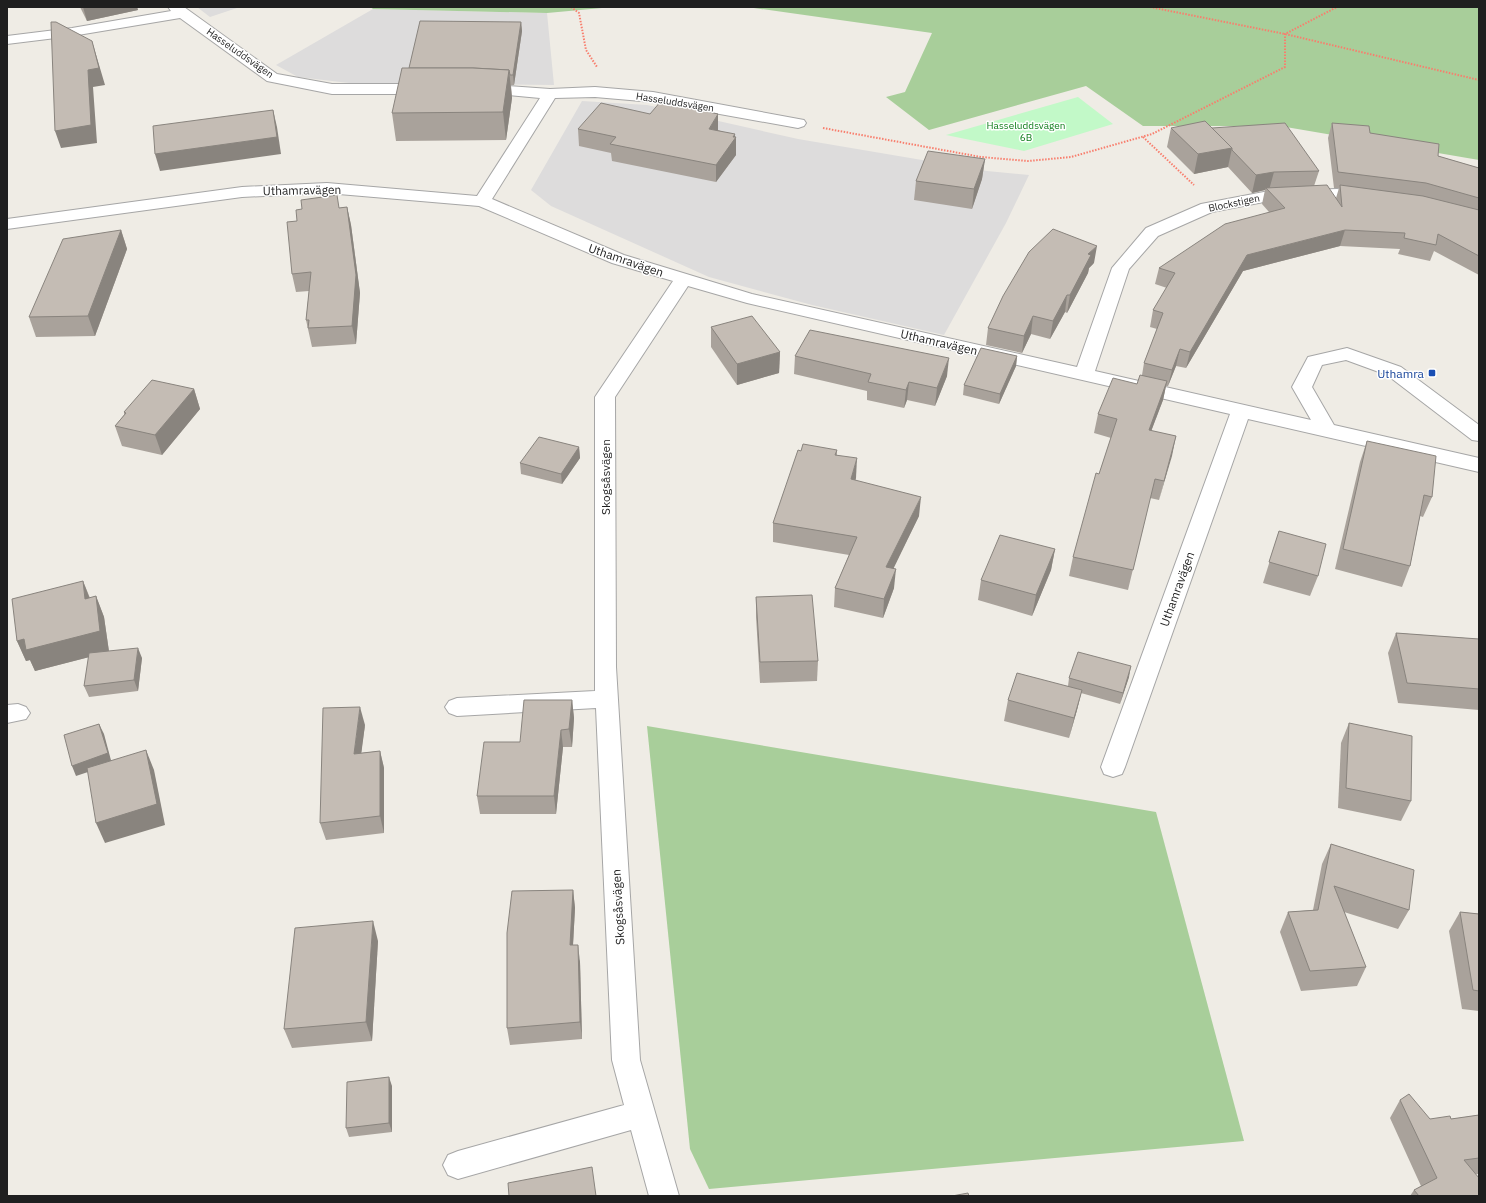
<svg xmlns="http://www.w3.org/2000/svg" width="1486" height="1203" viewBox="0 0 1486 1203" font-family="'IBM Plex Sans',sans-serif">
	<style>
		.residential { fill: #dddcdc }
		.forest { fill: #a8ce9a }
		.park { fill: #c2f9c8 }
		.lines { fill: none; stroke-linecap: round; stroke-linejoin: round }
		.minor-casing { stroke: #a6a6a6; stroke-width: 2 }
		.path { stroke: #f87e6d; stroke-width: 2; stroke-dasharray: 1.5 1.5; stroke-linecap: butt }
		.minor { fill: #fff; fill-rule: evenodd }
		.wall { fill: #a9a29b }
		.shaded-wall { fill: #89847e }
		.building { fill: #c4bcb4; stroke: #89847e }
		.transit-dot { fill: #1a4fb4; stroke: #fff; stroke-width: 1.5 }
		.labels { text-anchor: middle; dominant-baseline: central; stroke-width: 3; stroke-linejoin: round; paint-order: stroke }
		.far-street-label { font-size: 10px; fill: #1f1f1f; stroke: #fff }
		.far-park-label { font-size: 10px; fill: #0d7c19; stroke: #fff }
		.street-label { font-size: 12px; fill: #1f1f1f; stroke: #fff }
		.transit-label { font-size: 12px; fill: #164399; stroke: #fff; text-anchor: end }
	</style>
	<rect width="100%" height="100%" fill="#efece5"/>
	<!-- residential -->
	<g class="residential">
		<polygon points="197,7 240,7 210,17"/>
		<polygon points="373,9 547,13 554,85 349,83 298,77 276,65"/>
		<polygon points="582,101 647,105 798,139 987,171 1029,175 1006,223 944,335 812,305 709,277 551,206 531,190"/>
	</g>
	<!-- forest -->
	<g class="forest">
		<polygon points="370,7 613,7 547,13 373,9"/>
		<polygon points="747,7 1479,7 1479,160 1280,126 1143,126 1086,86 929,130 886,97 905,92 932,33"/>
		<polygon points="647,726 1156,812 1244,1141 709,1189 690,1149"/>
	</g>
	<!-- park -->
	<polygon class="park" points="1078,97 1113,124 1024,151 946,135"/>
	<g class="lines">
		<defs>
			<g id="minor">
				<polygon points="168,7 184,7 277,74 332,84 427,84 432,86 435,89 432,92 427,94 332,94 267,81 180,18 72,36 7,44 7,36 72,28 171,11"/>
				<polygon points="482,84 550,89 595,87 653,92 804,120 806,123 804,126 798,128 653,102 595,97 555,98 492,199 624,255 752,294 1077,367 1112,268 1146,228 1201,204 1269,191 1337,189 1373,194 1375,198 1373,202 1367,203 1337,199 1269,201 1212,212 1158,236 1129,269 1095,371 1311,420 1292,387 1308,357 1347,348 1401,367 1479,425 1479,441 1472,440 1387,375 1346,360 1322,365 1312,387 1334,425 1479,458 1479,472 1248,419 1125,767 1122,774 1113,777 1104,774 1101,767 1230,414 747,303 688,286 615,397 616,667 640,1060 679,1196 649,1196 631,1130 458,1179 448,1175 443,1165 448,1155 458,1151 624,1105 612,1060 596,708 457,716 449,713 445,707 449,701 457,698 595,691 595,397 673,281 612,263 479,206 327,193 242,197 7,229 7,219 242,187 327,183 477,196 540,98 477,92 474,89 477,86"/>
				<polygon points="18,704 26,707 30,713 26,719 7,723 7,705"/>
			</g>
		</defs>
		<!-- minor casing -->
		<use href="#minor" class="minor-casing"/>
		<!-- path -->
		<g class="path">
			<polyline points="571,7 579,13 586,50 597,67"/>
			<polyline points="1150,7 1285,34 1479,80"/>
			<polyline points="823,128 981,157 1028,161 1071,157 1152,134 1285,67 1285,34 1337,7"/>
			<polyline points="1143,137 1194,185"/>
		</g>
		<!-- minor -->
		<use href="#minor" class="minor"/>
	</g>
	<!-- wall -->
	<g class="wall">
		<polygon points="80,7 137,7 138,10 87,21"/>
		<polygon points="521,22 522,31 514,85 511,85 512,98 506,140 396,141 392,113 409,68"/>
		<polygon points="1332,123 1370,133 1438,156 1479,168 1479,275 1434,251 1430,261 1398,254 1400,249 1340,246 1243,271 1186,368 1176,366 1168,386 1166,386 1163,400 1151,431 1176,436 1159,500 1150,498 1128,590 1069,576 1073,557 1111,438 1094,433 1098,414 1137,384 1142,375 1144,363 1157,329 1150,327 1153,310 1167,288 1155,284 1159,268 1269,212 1262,204 1265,190 1252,193 1228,167 1194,174 1167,147 1171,128 1212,128 1319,171 1314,186 1336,198 1339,188 1334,188 1328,138"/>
		<polygon points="578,129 718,130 736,137 736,155 716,182 612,161 611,153 579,146"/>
		<polygon points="985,159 982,179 972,209 914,200 916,181"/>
		<polygon points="347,207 351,225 360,293 356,344 312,347 306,320 309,291 296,292 292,274 339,208"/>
		<polygon points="121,230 127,249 95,336 36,337 29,317"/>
		<polygon points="1094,263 1089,268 1088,273 1067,313 1065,312 1050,339 1031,334 1022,353 986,345 988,328"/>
		<polygon points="711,327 780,352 779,373 737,385 711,347"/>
		<polygon points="795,356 947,376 935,406 907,400 904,408 867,400 867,391 794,374"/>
		<polygon points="1017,356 1016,366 999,404 963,395 964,385"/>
		<polygon points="194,389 200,409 162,455 122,446 115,426 124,415 124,412"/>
		<polygon points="1367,441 1432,497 1423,517 1420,516 1410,566 1402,587 1335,569 1360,462"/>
		<polygon points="579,447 580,458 562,484 521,474 520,463"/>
		<polygon points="837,450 837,455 856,478 855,480 919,516 893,568 894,588 883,618 834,607 835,588 849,555 773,542 773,523 801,451"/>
		<polygon points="1279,531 1318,576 1310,596 1263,583"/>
		<polygon points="1055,549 1051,570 1032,616 978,600 981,580"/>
		<polygon points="83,581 90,598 96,596 104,617 109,651 142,658 138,691 89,697 84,686 89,657 35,671 30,660 26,661 17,641"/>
		<polygon points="756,597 818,661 817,681 760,683 756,617"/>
		<polygon points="1396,633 1479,639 1479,710 1398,703 1388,653"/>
		<polygon points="1129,677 1120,704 1081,693 1077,710 1069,738 1004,721 1008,700 1068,686 1069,678"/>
		<polygon points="572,700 574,718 572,747 563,747 556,814 480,814 477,796 520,742"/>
		<polygon points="1349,723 1411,801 1401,821 1338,808 1341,743"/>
		<polygon points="365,725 361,753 380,751 384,768 384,833 326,840 320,823"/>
		<polygon points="1331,844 1409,910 1398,929 1344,912 1366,967 1357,986 1301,991 1280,932 1288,912 1313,910 1322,864"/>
		<polygon points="573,890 575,908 573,945 580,962 582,1039 510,1045 507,1028"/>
		<polygon points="1460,912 1479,914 1479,1011 1462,1009 1449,931"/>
		<polygon points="378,941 372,1041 292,1048 284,1029"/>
		<polygon points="392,1086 392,1132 349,1137 346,1128"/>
		<polygon points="1400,1100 1430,1119 1451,1119 1479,1115 1479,1174 1476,1174 1479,1196 1410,1196 1414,1190 1421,1186 1390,1118"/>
	</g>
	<!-- shaded-wall -->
	<g class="shaded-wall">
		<polygon points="83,7 137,7 138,10 87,21"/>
		<polygon points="521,22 522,31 514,85 513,75"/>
		<polygon points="92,41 105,85 93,87 97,143 61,148 55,131"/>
		<polygon points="509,70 512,98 506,140 503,112"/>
		<polygon points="273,110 277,127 281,154 160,171 155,154"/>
		<polygon points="718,114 718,131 709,129"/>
		<polygon points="735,134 735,139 736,137 736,155 716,182 716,165"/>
		<polygon points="1232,148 1228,167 1194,174 1198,154"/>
		<polygon points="985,159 982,179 972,209 974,189"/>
		<polygon points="1274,172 1269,190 1266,188 1265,190 1252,193 1256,175"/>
		<polygon points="347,207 351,225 360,293 356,344 352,326"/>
		<polygon points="121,230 127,249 95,336 88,316"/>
		<polygon points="1345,230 1340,246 1243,271 1186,368 1190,352 1247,255"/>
		<polygon points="1097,246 1094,263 1089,268 1088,273 1067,313 1070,295 1088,254"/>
		<polygon points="1067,295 1065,312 1050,339 1053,321"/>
		<polygon points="1033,316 1031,334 1022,353 1024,336"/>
		<polygon points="1180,349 1176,366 1168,386 1172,370"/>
		<polygon points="780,352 779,373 737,385 737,364"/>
		<polygon points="1017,356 1016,366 999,404 1000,394"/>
		<polygon points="949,358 947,376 935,406 937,388"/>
		<polygon points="1167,381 1163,400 1144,450 1149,430"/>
		<polygon points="909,382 907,400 904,408 906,390"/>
		<polygon points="194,389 200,409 162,455 155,435"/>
		<polygon points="1176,436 1172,456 1159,500 1164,481"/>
		<polygon points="579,447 580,458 562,484 561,474"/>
		<polygon points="857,458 856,478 850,499 851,479"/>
		<polygon points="921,497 919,516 885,586 886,567"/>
		<polygon points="1055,549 1051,570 1032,616 1036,595"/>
		<polygon points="896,569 894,588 883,618 884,599"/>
		<polygon points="83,581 91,602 85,599"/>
		<polygon points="96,596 104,617 109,652 35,671 30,660 26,661 17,641"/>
		<polygon points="138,648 142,658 138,691 134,680"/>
		<polygon points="1131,666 1129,677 1120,704 1123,693"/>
		<polygon points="1082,690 1077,710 1069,738 1074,718"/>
		<polygon points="572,700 574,718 572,747 569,729"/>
		<polygon points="360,707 365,725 359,771 354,754"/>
		<polygon points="99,724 104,734 112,764 76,776 72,766"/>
		<polygon points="561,730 563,747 556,814 554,796"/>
		<polygon points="146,750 154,770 165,825 105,843 96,823"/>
		<polygon points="380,751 384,768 384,833 380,816"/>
		<polygon points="573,890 575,908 572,963 570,945"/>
		<polygon points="373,921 378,941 372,1041 366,1022"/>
		<polygon points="578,945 580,962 582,1039 580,1022"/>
		<polygon points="389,1077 392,1086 392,1132 389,1123"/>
	</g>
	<!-- building -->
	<g class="building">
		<polygon points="420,21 521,22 513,75 510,75 509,70 473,68 409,68"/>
		<polygon points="51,22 56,22 92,41 99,68 88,70 91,125 55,131"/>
		<polygon points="402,68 473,68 509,70 503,112 392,113"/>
		<polygon points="661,101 718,114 709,129 735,134 733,137 736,137 716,165 610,144 616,137 578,129 601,103 650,114"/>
		<polygon points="273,110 277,137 155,154 153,126"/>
		<polygon points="1205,121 1232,148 1198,154 1171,128"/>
		<polygon points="1285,123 1319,171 1274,172 1256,175 1232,150 1232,148 1212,128"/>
		<polygon points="1332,123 1369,126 1370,133 1439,144 1438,156 1479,168 1479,198 1426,183 1338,172"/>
		<polygon points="928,151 985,159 974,189 916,181"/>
		<polygon points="1327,185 1342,207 1340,185 1423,196 1479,210 1479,256 1438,234 1436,245 1404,238 1405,233 1345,230 1247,255 1190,352 1180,349 1172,370 1144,363 1163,313 1153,310 1175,273 1159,268 1225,224 1285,208 1266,188"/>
		<polygon points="337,195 339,208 347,207 356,275 352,326 308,328 309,320 306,320 311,272 292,274 287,222 297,221 296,210 302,209 301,200"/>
		<polygon points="1053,229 1097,246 1088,254 1091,255 1070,295 1067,295 1053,321 1033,316 1024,336 988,328 1003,296 1029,252"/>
		<polygon points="121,230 88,316 29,317 63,239"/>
		<polygon points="752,316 780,352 737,364 711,327"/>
		<polygon points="810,330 949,358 937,388 909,382 906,390 868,382 871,374 795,356"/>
		<polygon points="981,348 1017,356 1000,394 964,385"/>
		<polygon points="1140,375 1167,381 1149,430 1176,436 1164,481 1155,479 1133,570 1073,557 1096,473 1099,474 1117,419 1098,414 1113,378 1137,384"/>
		<polygon points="152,380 194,389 155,435 115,426 126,413 124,412"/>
		<polygon points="539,437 579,447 561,474 520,463"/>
		<polygon points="1367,441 1436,456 1432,497 1424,495 1410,566 1343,549"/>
		<polygon points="803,444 837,450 835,455 857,458 851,479 921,497 886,567 896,569 884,599 835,588 857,537 773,523 798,450 801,451"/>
		<polygon points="1279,531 1326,544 1318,576 1269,562"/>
		<polygon points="1000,535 1055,549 1036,595 981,580"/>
		<polygon points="83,581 85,599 96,596 100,631 26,650 24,639 17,641 12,599"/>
		<polygon points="812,595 818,661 760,662 756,597"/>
		<polygon points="1396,633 1479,639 1479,689 1407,683"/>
		<polygon points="138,648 134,680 84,686 89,653"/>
		<polygon points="1078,652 1131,666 1123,693 1069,678"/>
		<polygon points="1017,673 1082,690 1074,718 1008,700"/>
		<polygon points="524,700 572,700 569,729 561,730 554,796 477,796 484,742 520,742"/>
		<polygon points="360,707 354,754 380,751 380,816 320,823 323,708"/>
		<polygon points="1349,723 1412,736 1411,801 1346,788"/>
		<polygon points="99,724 108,753 72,766 64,735"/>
		<polygon points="146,750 157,804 96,823 87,768"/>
		<polygon points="1331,844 1414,870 1409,910 1334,886 1366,967 1310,971 1288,912 1318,910"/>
		<polygon points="573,890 570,945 578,945 580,1022 507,1028 507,933 512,891"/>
		<polygon points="1460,912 1479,914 1479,991 1473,990"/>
		<polygon points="373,921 366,1022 284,1029 295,928"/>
		<polygon points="389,1077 389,1123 346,1128 347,1082"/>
		<polygon points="1409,1094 1430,1119 1450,1116 1451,1119 1479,1115 1479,1158 1464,1160 1479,1178 1479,1196 1419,1196 1414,1190 1437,1178 1400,1100"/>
		<polygon points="592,1167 596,1196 509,1196 508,1183"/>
		<polygon points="968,1193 969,1196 952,1196"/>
	</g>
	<!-- markers -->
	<rect class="transit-dot" x="1428" y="369" width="8" height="8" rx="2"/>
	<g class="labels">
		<!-- far-street labels -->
		<g class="far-street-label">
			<text transform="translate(240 53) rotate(35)">Hasseluddsvägen</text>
			<text transform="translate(675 102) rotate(9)">Hasseluddsvägen</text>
			<text transform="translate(1234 203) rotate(-12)">Blockstigen</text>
		</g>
		<!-- far-park labels -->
		<g class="far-park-label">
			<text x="1026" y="125">Hasseluddsvägen<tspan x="1026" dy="12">6B</tspan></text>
		</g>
		<!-- street labels -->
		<g class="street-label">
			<text transform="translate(302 190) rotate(-1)">Uthamravägen</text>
			<text transform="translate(626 260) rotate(19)">Uthamravägen</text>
			<text transform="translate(939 342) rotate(13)">Uthamravägen</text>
			<text transform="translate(605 477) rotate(-90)">Skogsåsvägen</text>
			<text transform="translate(1177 589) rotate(-70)">Uthamravägen</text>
			<text transform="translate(618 907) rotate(-93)">Skogsåsvägen</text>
		</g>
		<!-- transit labels -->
		<g class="transit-label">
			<text x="1424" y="373">Uthamra</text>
		</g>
	</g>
	<!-- border -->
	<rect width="1486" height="1203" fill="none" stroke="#1f1f1f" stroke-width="16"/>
</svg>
